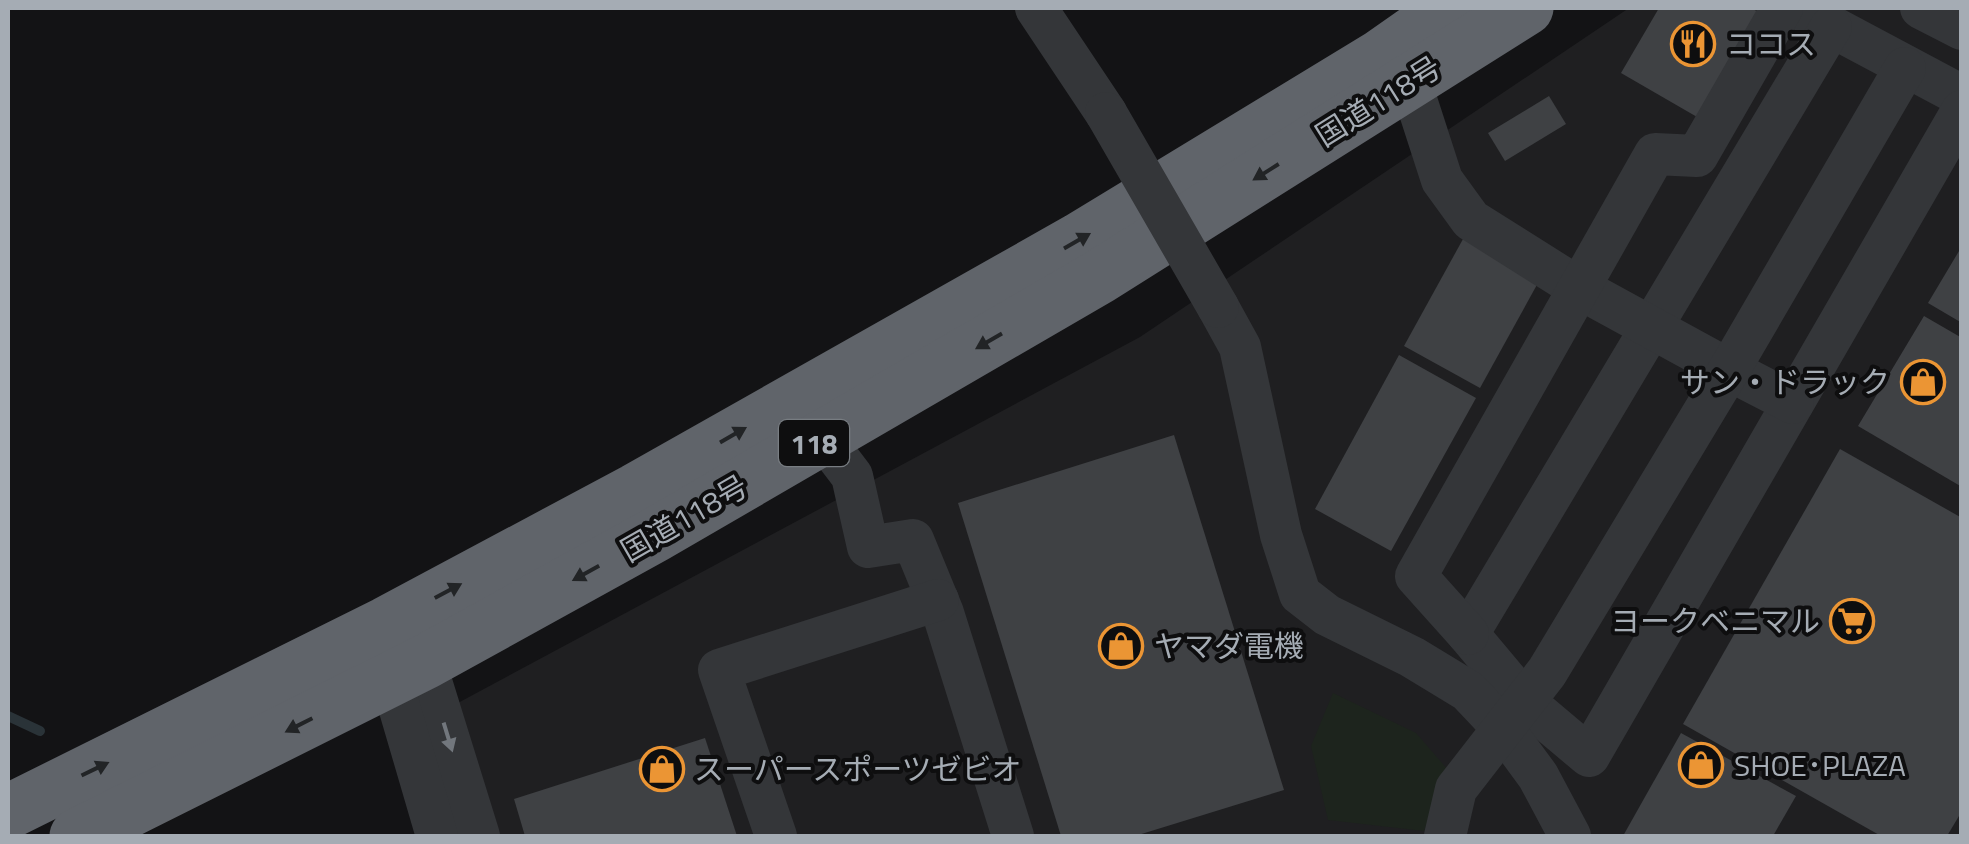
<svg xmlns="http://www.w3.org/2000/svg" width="1969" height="844" viewBox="0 0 1969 844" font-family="'Titillium Web','Noto Sans JP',sans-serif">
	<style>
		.built { fill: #1f1f21 }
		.green { fill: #1d241d }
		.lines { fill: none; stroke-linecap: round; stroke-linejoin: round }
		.stream { stroke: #2a3338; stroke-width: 10 }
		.building { fill: #3f4144 }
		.minor { stroke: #343639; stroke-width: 42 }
		.highway { stroke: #60646a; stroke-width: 55 }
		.minor-bridge { stroke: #343639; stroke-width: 42 }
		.oneway { fill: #222426 }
		.oneway2 { fill: #72777d }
		.labels { text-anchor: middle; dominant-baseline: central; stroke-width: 8; stroke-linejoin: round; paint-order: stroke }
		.shield { fill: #0e0e0f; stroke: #787d82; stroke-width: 2.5 }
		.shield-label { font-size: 28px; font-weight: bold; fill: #a5acb4 }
		.poi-label { font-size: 30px; fill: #a5acb4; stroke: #0e0e0f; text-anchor: start }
		.street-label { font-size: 30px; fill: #a5acb4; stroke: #0e0e0f }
	</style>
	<rect width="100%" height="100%" fill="#131315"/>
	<!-- built -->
	<polygon class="built" points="1629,8 1961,8 1961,836 499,836 456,704 1140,337"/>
	<!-- green -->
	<polygon class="green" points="1333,693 1416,733 1448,770 1424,831 1328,820 1311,746"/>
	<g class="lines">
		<!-- stream -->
		<polyline class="stream" points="8,716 40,731"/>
	</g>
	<!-- building -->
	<g class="building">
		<polygon points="1659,8 1751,8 1766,16 1704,121 1621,73"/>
		<polygon points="1549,96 1566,124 1505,161 1488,133"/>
		<polygon points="1468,230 1544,272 1480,388 1404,346"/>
		<polygon points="1962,246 1962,323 1928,303"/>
		<polygon points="1924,316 1962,338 1962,487 1858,426"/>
		<polygon points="1399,355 1476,398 1391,551 1315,509"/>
		<polygon points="1174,435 1284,790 1135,836 1061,836 958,503"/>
		<polygon points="1840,449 1962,518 1962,811 1947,836 1881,836 1683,724"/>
		<polygon points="1681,733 1796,796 1773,836 1623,836"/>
		<polygon points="705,738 737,836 525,836 514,799"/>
	</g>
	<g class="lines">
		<!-- minor -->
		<g class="minor">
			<polyline points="1036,8 1106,113"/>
			<polyline points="1921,8 1962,29"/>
			<polyline points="1808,14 1962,96"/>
			<polyline points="1831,27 1468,634 1525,702 1589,756 1962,111"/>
			<polyline points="1410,81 1442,180 1471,220 1579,288 1729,370 1793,403"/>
			<polyline points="1218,307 1240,347 1281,535 1300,594 1327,615 1412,657 1468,691 1502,727 1538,776 1570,836"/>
			<polyline points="823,438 852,476 868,547 913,540 943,613 1013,836"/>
			<polyline points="1468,634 1416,576 1655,154 1697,156 1782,8"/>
			<polyline points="405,642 425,662 479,836"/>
			<polyline points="389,650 391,679 437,836"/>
			<polyline points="776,836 719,670 938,600"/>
			<polyline points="1445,836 1456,789 1547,672 1729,370 1905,68"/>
		</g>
		<!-- highway -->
		<g class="highway">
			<polyline points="8,812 386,624 635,491 1079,240 1380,57 1450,8"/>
			<polyline points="77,836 425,662 655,535 1099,277 1526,8"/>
		</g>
		<!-- minor-bridge -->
		<polyline class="minor-bridge" points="1106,113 1218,307"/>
	</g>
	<!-- one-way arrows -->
	<defs><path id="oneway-solid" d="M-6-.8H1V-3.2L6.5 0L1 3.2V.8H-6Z" transform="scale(2.5)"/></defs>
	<g class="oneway">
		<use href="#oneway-solid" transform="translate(1266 172) rotate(148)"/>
		<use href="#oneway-solid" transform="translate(1077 241) rotate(-30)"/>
		<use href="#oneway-solid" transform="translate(989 341) rotate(150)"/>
		<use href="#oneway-solid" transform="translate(733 435) rotate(-30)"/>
		<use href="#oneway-solid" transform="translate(586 573) rotate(151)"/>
		<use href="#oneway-solid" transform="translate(448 591) rotate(-28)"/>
		<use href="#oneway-solid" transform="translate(299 725) rotate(153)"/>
		<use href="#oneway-solid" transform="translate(95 769) rotate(-26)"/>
	</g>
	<use class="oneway2" href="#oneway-solid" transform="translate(448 737) rotate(73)"/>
	<!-- icons -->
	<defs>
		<symbol id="restaurant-ring" viewBox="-11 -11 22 22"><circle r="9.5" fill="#0e0e0f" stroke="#eb9534" stroke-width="1.5"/><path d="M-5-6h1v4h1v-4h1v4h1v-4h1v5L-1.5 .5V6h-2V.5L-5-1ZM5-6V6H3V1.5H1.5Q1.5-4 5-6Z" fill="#eb9534"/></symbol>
		<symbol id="shop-ring" viewBox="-11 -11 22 22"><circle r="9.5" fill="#0e0e0f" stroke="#eb9534" stroke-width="1.5"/><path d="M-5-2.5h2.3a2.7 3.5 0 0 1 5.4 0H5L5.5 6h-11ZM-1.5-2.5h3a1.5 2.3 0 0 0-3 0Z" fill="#eb9534"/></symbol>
		<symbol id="supermarket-ring" viewBox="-11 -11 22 22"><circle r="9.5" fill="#0e0e0f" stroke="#eb9534" stroke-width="1.5"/><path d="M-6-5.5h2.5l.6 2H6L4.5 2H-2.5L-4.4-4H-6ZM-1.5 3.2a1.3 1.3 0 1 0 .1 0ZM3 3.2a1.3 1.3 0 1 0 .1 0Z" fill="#eb9534"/></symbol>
	</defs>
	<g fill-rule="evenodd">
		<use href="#restaurant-ring" x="1668" y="19" width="50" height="50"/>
		<use href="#shop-ring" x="1898" y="357" width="50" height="50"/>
		<use href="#supermarket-ring" x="1827" y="596" width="50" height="50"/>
		<use href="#shop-ring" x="1096" y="621" width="50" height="50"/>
		<use href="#shop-ring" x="1676" y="740" width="50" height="50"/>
		<use href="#shop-ring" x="637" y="744" width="50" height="50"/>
	</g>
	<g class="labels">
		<!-- shield labels -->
		<rect class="shield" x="779" y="420" width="70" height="46" rx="8"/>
		<g class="shield-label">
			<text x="814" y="443">118</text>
		</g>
		<!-- poi labels -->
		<g class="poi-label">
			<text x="1726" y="44">ココス</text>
			<text x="1890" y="382" text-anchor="end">サン・ドラック</text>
			<text x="1820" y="621" text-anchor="end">ヨークベニマル</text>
			<text x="1154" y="646">ヤマダ電機</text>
			<text x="1734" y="765">SHOE･PLAZA</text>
			<text x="694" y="769">スーパースポーツゼビオ</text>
		</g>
		<!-- street labels -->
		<g class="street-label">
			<text transform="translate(1378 101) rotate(-32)">国道118号</text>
			<text transform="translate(684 518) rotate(-30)">国道118号</text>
		</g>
	</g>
	<!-- border -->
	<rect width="1969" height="844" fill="none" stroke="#a5acb4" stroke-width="20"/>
</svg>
